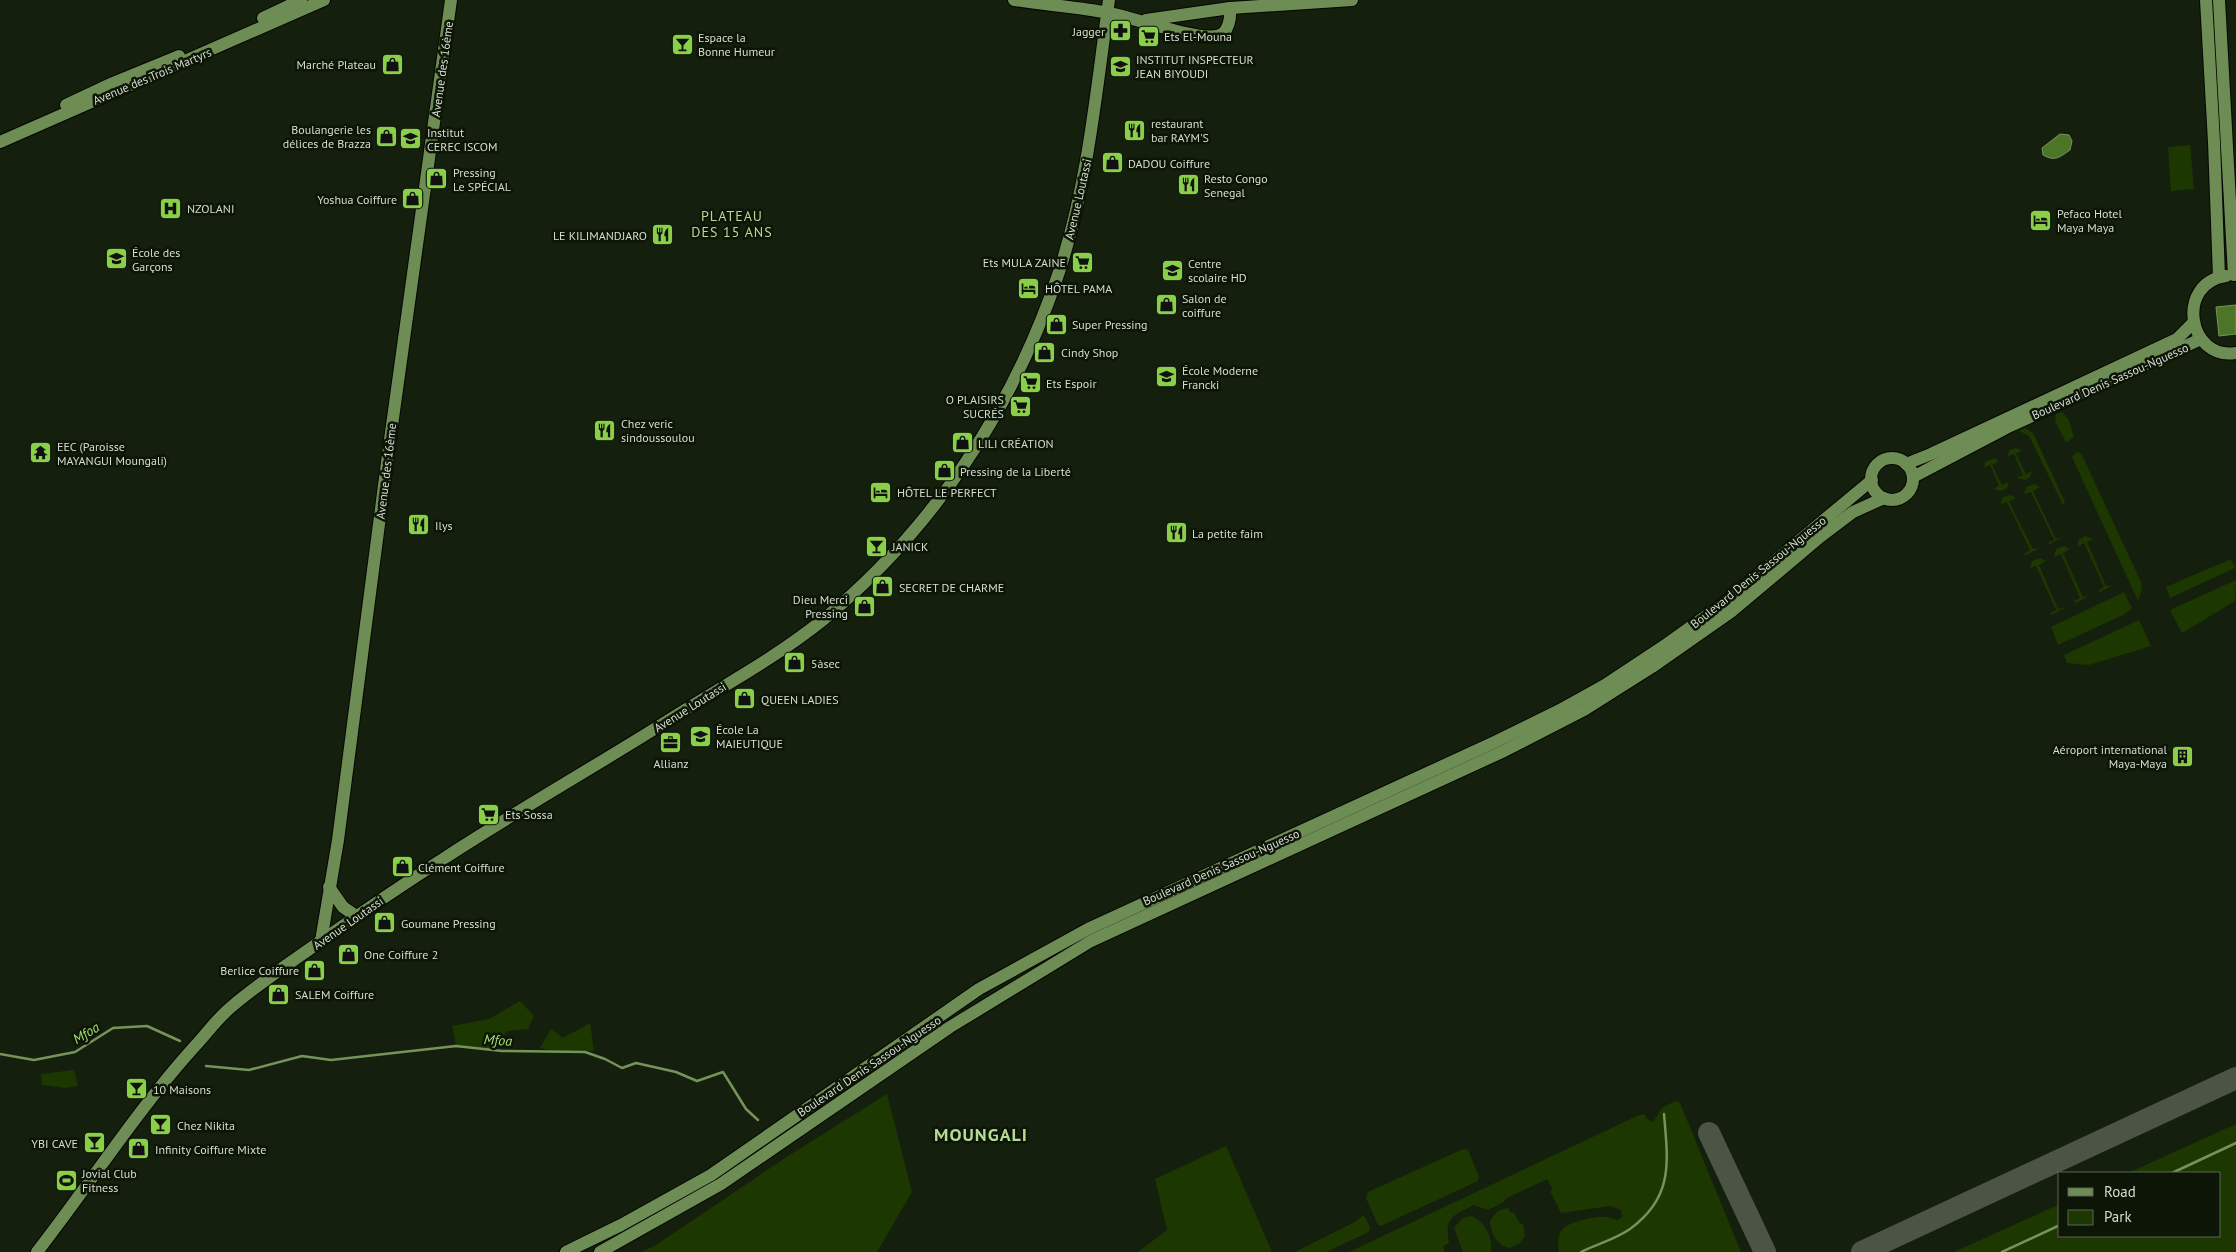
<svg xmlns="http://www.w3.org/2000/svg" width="2236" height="1252" viewBox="0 0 2236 1252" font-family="'PT Sans',sans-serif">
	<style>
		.green { fill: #1d3701 }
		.water { fill: #4c7527; stroke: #75945a }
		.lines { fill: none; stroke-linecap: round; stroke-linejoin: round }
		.stream { stroke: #75945a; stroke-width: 2.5 }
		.taxiway { stroke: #4c5445; stroke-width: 22 }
		.major-casing { stroke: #030800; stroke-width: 14 }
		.major { stroke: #6e8d55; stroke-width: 12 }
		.labels { text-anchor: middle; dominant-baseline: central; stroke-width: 5; stroke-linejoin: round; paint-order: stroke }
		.poi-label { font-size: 12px; fill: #d6ddd2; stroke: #0c1506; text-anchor: start }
		.street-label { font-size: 12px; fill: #d6ddd2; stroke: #0c1506 }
		.neighbourhood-label { font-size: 14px; letter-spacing: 1px; fill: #b3da96; stroke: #0c1506 }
		.water-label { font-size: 14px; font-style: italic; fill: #a4de76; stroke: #0c1506 }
		.district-label { font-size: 18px; font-weight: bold; letter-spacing: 1px; fill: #b3da96; stroke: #0c1506 }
	</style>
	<rect width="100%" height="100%" fill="#151f0e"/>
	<!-- green -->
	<g class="green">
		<polygon points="2190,145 2194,189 2171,191 2168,147"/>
		<polygon points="2062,412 2069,420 2074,437 2067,442 2065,441 2055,421 2056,414"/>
		<polygon points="2025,428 2033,433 2065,502 2063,505 2029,436 2019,431"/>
		<polygon points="2015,448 2022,450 2016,454 2026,474 2032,471 2030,477 2025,480 2017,478 2023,475 2014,454 2007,457 2009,451"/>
		<polygon points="2078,452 2082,455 2141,582 2142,588 2138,601 2072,457"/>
		<polygon points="1995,458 1999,461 1992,465 2002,485 2009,482 2007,488 2001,491 1993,489 1999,486 1990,465 1984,468 1985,462"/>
		<polygon points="2034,484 2040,487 2033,491 2056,539 2063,537 2050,544 2047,543 2054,540 2031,492 2024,494 2026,487"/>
		<polygon points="2011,495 2016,498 2009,502 2033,549 2040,548 2026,555 2024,554 2030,550 2007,502 2000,505 2003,497"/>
		<polygon points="2085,536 2093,539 2087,542 2106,586 2114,585 2100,592 2098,591 2104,587 2084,543 2078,546 2078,540"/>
		<polygon points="2064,546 2070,549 2063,553 2083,597 2090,595 2076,603 2074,601 2080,598 2061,554 2054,557 2056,549"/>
		<polygon points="2040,558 2046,561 2039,565 2058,609 2066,607 2052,615 2050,613 2056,610 2036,566 2030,568 2032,561"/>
		<polygon points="2231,559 2235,568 2170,598 2166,587"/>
		<polygon points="2236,580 2235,601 2182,633 2170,610"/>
		<polygon points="2124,592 2132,608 2123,615 2058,645 2051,627"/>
		<polygon points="2139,620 2151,646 2089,665 2067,663 2064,655"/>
		<polygon points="520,1001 534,1016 528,1029 507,1031 494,1049 456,1045 452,1026 489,1019"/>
		<path d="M 590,1023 L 594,1051 C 577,1050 556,1053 540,1048 L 551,1029 L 563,1038 Z"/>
		<polygon points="74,1070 78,1086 66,1088 42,1085 41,1074"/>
		<polygon points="887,1094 912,1192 877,1252 641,1252 656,1245 788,1156"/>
		<path d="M 1675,1101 L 1680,1103 L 1741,1252 L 1559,1252 C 1555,1228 1566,1224 1587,1219 C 1599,1217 1605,1215 1617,1220 L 1622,1217 L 1621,1210 L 1610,1206 L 1561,1213 L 1550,1191 L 1553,1190 L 1547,1179 L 1505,1199 L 1505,1201 L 1488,1210 L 1474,1205 C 1453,1215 1444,1218 1449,1243 L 1443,1246 L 1445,1252 L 1349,1252 L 1637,1116 L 1644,1114 L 1647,1119 L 1653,1122 L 1662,1108 Z"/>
		<polygon points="2236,1124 2236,1252 1954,1252 2060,1204 2060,1236 2220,1236 2220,1173 2128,1173"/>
		<polygon points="1226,1146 1272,1252 1138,1252 1167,1230 1155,1179"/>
		<polygon points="1463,1149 1468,1150 1479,1177 1478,1181 1381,1226 1378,1225 1366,1198 1368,1192"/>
		<path d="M 1508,1208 L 1511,1213 L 1514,1212 L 1520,1224 L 1523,1223 L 1525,1236 L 1520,1243 L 1510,1248 C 1497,1246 1491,1234 1490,1222 C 1494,1213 1499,1209 1508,1208 Z"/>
		<polygon points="1364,1215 1370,1227 1369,1232 1326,1252 1295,1252 1355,1222"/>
		<path d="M 1471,1216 C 1485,1221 1493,1238 1491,1252 L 1463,1252 L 1454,1228 L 1463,1218 Z"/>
	</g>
	<!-- water -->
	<g class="water">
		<path d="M 2060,134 L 2069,135 L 2072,141 L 2070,150 C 2060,157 2055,162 2043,155 L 2042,148 Z"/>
		<polygon points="2236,305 2236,334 2219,336 2216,307"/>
	</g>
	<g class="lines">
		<!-- stream -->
		<g class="stream">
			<polyline points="0,1054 34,1060 75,1052 113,1028 147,1026 180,1041"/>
			<polyline points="206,1066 249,1070 302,1056 331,1060 456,1046 502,1051 585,1052 605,1059 622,1068 636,1063 676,1072 697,1081 723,1072 746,1109 758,1120"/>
			<polyline points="2172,1173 2236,1143"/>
			<path d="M 1581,1252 C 1597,1244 1616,1239 1630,1229 C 1674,1197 1668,1162 1664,1114"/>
			<polyline points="2002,1252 2060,1225"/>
		</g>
		<!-- taxiway -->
		<g class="taxiway">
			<polyline points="1709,1133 1765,1252"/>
			<polyline points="1862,1252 2236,1078"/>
		</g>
		<defs>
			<g id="major">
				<path d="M 1014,0 C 1046,5 1078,7 1109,13 C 1135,18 1195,40 1217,36 C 1229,34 1231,17 1230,8"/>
				<polyline points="2206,0 2214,142 2219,277"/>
				<polyline points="2219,0 2234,275"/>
				<polyline points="263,18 301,0"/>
				<polyline points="1146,20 1230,8 1352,0"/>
				<polyline points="66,105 113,83 179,56"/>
				<polyline points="0,142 324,0"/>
				<path d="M 2226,276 C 2175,283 2188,361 2236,353"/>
				<circle cx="1892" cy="479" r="21"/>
				<polyline points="1906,464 1931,454 2177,339 2193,323"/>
				<polyline points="1913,477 2010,426 2201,339"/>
				<polyline points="329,887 343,907 356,916"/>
				<polyline points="321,941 338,840 389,447 451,0"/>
				<path d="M 37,1252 C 90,1184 137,1110 195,1046 C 207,1033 217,1019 230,1008 C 259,983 290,963 321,941 C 361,913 402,885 443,859 C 518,810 596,766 672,718 C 723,686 777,657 824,619 C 934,528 1014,407 1059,272 C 1088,184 1096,92 1109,0"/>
				<polyline points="566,1252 621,1225 711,1175 979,989 1088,929 1497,741 1560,710 1605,685 1667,644 1723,604 1872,480"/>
				<polyline points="600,1252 721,1184 950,1027 1091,941 1504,751 1584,710 1652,667 1732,611 1820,537 1853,512 1884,498"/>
			</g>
		</defs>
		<!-- major casing -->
		<use href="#major" class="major-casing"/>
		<!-- major -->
		<use href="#major" class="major"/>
	</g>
	<!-- icons -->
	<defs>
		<symbol id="pharmacy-square" viewBox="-11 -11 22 22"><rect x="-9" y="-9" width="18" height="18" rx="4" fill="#89cf48" stroke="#0c1506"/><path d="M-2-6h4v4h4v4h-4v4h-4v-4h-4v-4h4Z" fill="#111"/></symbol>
		<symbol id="supermarket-square" viewBox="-11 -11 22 22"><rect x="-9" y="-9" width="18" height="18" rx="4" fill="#89cf48" stroke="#0c1506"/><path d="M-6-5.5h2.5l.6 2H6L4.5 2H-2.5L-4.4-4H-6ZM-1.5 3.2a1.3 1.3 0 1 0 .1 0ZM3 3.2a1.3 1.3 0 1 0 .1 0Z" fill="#111"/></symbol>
		<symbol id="bar-square" viewBox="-11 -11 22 22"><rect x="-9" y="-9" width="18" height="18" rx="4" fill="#89cf48" stroke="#0c1506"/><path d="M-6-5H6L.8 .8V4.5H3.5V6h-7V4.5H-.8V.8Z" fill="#111"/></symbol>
		<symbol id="shop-square" viewBox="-11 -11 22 22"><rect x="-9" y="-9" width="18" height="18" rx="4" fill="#89cf48" stroke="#0c1506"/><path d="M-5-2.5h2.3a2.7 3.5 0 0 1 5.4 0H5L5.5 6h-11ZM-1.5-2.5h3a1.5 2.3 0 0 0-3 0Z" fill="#111"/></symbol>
		<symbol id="school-square" viewBox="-11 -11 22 22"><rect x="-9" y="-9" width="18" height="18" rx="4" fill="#89cf48" stroke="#0c1506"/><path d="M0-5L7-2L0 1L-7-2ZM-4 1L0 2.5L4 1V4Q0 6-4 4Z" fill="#111"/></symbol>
		<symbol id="restaurant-square" viewBox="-11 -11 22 22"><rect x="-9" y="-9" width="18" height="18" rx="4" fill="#89cf48" stroke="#0c1506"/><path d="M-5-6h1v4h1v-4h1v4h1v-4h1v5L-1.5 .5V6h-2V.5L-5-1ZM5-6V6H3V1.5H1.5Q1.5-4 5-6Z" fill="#111"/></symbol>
		<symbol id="hospital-square" viewBox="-11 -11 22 22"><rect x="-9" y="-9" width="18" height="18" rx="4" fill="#89cf48" stroke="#0c1506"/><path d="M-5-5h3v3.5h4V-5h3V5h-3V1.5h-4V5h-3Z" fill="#111"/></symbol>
		<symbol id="hotel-square" viewBox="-11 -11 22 22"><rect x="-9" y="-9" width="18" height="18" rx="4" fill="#89cf48" stroke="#0c1506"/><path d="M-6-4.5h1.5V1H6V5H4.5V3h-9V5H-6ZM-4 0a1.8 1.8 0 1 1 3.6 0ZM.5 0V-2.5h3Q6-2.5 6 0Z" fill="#111"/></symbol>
		<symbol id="temple-square" viewBox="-11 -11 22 22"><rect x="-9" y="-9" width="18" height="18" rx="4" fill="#89cf48" stroke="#0c1506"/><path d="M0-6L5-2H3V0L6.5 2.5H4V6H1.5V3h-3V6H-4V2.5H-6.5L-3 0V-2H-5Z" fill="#111"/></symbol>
		<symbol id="office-square" viewBox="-11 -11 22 22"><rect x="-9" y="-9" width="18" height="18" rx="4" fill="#89cf48" stroke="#0c1506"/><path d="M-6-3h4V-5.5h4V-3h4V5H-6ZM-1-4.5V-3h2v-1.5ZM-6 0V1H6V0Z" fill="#111"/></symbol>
		<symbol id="building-square" viewBox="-11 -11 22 22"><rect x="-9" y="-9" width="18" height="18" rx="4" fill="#89cf48" stroke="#0c1506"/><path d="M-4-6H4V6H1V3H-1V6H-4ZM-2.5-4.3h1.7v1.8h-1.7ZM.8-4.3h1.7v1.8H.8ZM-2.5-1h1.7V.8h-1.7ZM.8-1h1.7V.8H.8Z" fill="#111"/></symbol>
		<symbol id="stadium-square" viewBox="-11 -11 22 22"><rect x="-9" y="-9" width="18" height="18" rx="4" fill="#89cf48" stroke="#0c1506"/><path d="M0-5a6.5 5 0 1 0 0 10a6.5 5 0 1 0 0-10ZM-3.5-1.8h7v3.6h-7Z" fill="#111"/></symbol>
	</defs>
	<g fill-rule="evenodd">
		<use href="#pharmacy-square" x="1108" y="18" width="25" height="25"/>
		<use href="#supermarket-square" x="1136" y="24" width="25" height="25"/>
		<use href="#bar-square" x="670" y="32" width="25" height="25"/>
		<use href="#shop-square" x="380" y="52" width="25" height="25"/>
		<use href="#school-square" x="1108" y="54" width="25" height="25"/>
		<use href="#restaurant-square" x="1122" y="118" width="25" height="25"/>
		<use href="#shop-square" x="374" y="124" width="25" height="25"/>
		<use href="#school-square" x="398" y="126" width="25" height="25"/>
		<use href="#shop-square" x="1100" y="150" width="25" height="25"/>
		<use href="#shop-square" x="424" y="166" width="25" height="25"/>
		<use href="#restaurant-square" x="1176" y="172" width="25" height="25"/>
		<use href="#shop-square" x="400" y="186" width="25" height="25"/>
		<use href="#hospital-square" x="158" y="196" width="25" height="25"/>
		<use href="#hotel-square" x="2028" y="208" width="25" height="25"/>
		<use href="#restaurant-square" x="650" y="222" width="25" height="25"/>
		<use href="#school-square" x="104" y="246" width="25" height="25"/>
		<use href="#supermarket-square" x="1070" y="250" width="25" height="25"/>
		<use href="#school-square" x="1160" y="258" width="25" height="25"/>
		<use href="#hotel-square" x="1016" y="276" width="25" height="25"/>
		<use href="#shop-square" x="1154" y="292" width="25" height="25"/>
		<use href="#shop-square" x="1044" y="312" width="25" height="25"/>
		<use href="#shop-square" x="1032" y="340" width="25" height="25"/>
		<use href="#school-square" x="1154" y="364" width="25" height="25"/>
		<use href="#supermarket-square" x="1018" y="370" width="25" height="25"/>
		<use href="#supermarket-square" x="1008" y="394" width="25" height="25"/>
		<use href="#restaurant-square" x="592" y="418" width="25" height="25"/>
		<use href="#shop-square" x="950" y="430" width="25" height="25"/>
		<use href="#temple-square" x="28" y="440" width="25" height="25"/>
		<use href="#shop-square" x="932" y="458" width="25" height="25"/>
		<use href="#hotel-square" x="868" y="480" width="25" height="25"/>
		<use href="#restaurant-square" x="406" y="512" width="25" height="25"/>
		<use href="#restaurant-square" x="1164" y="520" width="25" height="25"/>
		<use href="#bar-square" x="864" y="534" width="25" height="25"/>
		<use href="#shop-square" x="870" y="574" width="25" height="25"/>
		<use href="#shop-square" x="852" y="594" width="25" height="25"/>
		<use href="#shop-square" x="782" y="650" width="25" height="25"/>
		<use href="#shop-square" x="732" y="686" width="25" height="25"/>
		<use href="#school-square" x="688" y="724" width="25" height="25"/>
		<use href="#office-square" x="658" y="730" width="25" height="25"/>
		<use href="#building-square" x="2170" y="744" width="25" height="25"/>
		<use href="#supermarket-square" x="476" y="802" width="25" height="25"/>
		<use href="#shop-square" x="390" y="854" width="25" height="25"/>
		<use href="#shop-square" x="372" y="910" width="25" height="25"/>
		<use href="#shop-square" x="336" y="942" width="25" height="25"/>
		<use href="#shop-square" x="302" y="958" width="25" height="25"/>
		<use href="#shop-square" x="266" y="982" width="25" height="25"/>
		<use href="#bar-square" x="124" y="1076" width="25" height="25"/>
		<use href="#bar-square" x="148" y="1112" width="25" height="25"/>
		<use href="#bar-square" x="82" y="1130" width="25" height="25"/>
		<use href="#shop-square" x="126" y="1136" width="25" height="25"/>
		<use href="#stadium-square" x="54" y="1168" width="25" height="25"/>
	</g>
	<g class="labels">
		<!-- poi labels -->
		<g class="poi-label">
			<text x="1105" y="31" text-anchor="end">Jagger</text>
			<text x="1164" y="36">Ets El-Mouna</text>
			<text x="698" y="37">Espace la<tspan x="698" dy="14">Bonne Humeur</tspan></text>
			<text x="1136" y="59">INSTITUT INSPECTEUR<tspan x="1136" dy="14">JEAN BIYOUDI</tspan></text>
			<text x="376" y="64" text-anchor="end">Marché Plateau</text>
			<text x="1151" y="123">restaurant<tspan x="1151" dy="14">bar RAYM'S</tspan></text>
			<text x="371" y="129" text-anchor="end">Boulangerie les<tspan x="371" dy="14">délices de Brazza</tspan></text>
			<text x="427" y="132">Institut<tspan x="427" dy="14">CEREC ISCOM</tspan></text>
			<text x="1128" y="163">DADOU Coiffure</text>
			<text x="453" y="172">Pressing<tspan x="453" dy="14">Le SPÉCIAL</tspan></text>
			<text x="1204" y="178">Resto Congo<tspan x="1204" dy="14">Senegal</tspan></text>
			<text x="397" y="199" text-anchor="end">Yoshua Coiffure</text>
			<text x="187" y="208">NZOLANI</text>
			<text x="2057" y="213">Pefaco Hotel<tspan x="2057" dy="14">Maya Maya</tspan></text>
			<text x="647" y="235" text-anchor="end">LE KILIMANDJARO</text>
			<text x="132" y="252">École des<tspan x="132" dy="14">Garçons</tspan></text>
			<text x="1066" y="262" text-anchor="end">Ets MULA ZAINE</text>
			<text x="1188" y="263">Centre<tspan x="1188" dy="14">scolaire HD</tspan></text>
			<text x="1045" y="288">HÔTEL PAMA</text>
			<text x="1182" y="298">Salon de<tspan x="1182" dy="14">coiffure</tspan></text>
			<text x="1072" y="324">Super Pressing</text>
			<text x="1061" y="352">Cindy Shop</text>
			<text x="1182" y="370">École Moderne<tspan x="1182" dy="14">Francki</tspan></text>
			<text x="1046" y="383">Ets Espoir</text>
			<text x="1004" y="399" text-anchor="end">O PLAISIRS<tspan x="1004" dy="14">SUCRÉS</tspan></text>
			<text x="621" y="423">Chez veric<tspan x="621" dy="14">sindoussoulou</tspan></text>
			<text x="978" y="443">LILI CRÉATION</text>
			<text x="57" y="446">EEC (Paroisse<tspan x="57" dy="14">MAYANGUI Moungali)</tspan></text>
			<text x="960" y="471">Pressing de la Liberté</text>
			<text x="897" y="492">HÔTEL LE PERFECT</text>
			<text x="435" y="525">Ilys</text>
			<text x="1192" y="533">La petite faim</text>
			<text x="892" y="546">JANICK</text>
			<text x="899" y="587">SECRET DE CHARME</text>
			<text x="848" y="599" text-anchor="end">Dieu Merci<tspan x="848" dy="14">Pressing</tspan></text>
			<text x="811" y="663">5àsec</text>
			<text x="761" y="699">QUEEN LADIES</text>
			<text x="716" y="729">École La<tspan x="716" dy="14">MAIEUTIQUE</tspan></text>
			<text x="2167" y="749" text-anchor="end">Aéroport international<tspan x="2167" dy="14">Maya-Maya</tspan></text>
			<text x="671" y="763" text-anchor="middle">Allianz</text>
			<text x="505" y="814">Ets Sossa</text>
			<text x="418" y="867">Clément Coiffure</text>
			<text x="401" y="923">Goumane Pressing</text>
			<text x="364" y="954">One Coiffure 2</text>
			<text x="299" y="970" text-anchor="end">Berlice Coiffure</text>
			<text x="295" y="994">SALEM Coiffure</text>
			<text x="153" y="1089">10 Maisons</text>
			<text x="177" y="1125">Chez Nikita</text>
			<text x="78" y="1143" text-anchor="end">YBI CAVE</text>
			<text x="155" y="1149">Infinity Coiffure Mixte</text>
			<text x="82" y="1173">Jovial Club<tspan x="82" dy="14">Fitness</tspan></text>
		</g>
		<!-- street labels -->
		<g class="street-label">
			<text transform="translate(442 69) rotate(-82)">Avenue des 16ème</text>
			<text transform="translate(152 76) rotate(-23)">Avenue des Trois Martyrs</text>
			<text transform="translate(1078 199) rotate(-77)">Avenue Loutassi</text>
			<text transform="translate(2110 381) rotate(-24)">Boulevard Denis Sassou-Nguesso</text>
			<text transform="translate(386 471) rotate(-83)">Avenue des 16ème</text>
			<text transform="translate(1758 572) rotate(-39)">Boulevard Denis Sassou-Nguesso</text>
			<text transform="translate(690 707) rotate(-32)">Avenue Loutassi</text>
			<text transform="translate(1221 867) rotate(-24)">Boulevard Denis Sassou-Nguesso</text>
			<text transform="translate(348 923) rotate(-35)">Avenue Loutassi</text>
			<text transform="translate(869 1066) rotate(-34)">Boulevard Denis Sassou-Nguesso</text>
		</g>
		<!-- neighbourhood labels -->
		<g class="neighbourhood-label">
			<text x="732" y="216">PLATEAU<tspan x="732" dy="16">DES 15 ANS</tspan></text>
		</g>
		<!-- water labels -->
		<g class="water-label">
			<text transform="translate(86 1033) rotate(-31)">Mfoa</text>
			<text transform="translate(498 1040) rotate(4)">Mfoa</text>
		</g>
		<!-- district labels -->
		<g class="district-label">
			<text x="981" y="1134">MOUNGALI</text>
		</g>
	</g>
	<!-- legend -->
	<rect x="2058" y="1172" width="162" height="65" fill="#0c1506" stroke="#5d6558"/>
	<rect x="2068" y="1188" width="25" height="8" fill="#6e8d55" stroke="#5d6558"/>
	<text x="2104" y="1197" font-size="15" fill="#d6ddd2">Road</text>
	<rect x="2068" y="1210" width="25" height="15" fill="#1d3701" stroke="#5d6558"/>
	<text x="2104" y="1222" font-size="15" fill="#d6ddd2">Park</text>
</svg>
